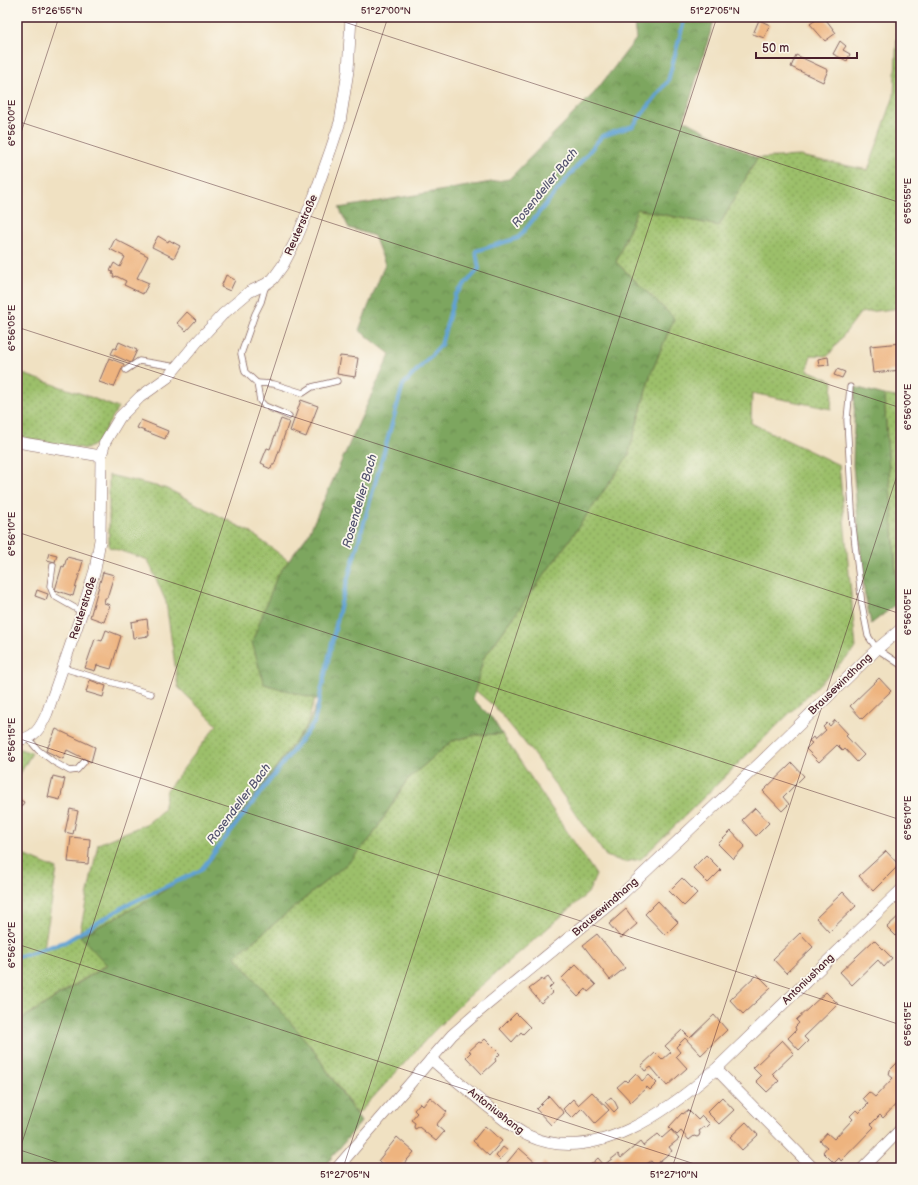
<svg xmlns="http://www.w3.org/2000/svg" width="918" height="1185" viewBox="0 0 918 1185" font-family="'Balsamiq Sans',sans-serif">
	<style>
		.grass { fill: url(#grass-dots); stroke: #73704a }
		.forest { fill: url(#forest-crowns); stroke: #646244 }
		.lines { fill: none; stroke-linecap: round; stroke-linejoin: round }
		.stream { stroke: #61a2d4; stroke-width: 4 }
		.building { fill: #eeb47f }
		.service-casing { stroke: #846360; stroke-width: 7 }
		.minor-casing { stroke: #846360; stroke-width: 12 }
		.service { stroke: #fff; stroke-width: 5.5 }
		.minor { stroke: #fff; stroke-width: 11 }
		.ticks { fill: none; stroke: #4a1f2b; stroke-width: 1; stroke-opacity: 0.45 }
		.labels { text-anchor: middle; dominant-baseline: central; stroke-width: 3.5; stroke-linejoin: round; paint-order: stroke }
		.street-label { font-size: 11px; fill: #4a1f2b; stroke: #fbf7ec }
		.water-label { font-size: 12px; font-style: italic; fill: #53536f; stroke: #fbf7ec }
		.neatline { fill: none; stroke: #4a1f2b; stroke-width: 1.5 }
		.ticks-label { font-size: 10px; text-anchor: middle; fill: #4a1f2b }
	</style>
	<defs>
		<pattern id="grass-dots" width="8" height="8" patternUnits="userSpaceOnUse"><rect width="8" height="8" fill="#9cc06a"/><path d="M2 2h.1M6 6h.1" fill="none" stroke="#819b57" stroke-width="1.8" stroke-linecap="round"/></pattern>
		<pattern id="forest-crowns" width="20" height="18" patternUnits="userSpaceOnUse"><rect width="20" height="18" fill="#7da65e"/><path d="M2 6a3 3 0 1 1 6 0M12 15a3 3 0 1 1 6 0" fill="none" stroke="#68874e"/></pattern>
	</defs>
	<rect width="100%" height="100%" fill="#fbf7ec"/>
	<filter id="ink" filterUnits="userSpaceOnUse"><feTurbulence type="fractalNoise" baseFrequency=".025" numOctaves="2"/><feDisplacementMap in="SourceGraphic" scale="8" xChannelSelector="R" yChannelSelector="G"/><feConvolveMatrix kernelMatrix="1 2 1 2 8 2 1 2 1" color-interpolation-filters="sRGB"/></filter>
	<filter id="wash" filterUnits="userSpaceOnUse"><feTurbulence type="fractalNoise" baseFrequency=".012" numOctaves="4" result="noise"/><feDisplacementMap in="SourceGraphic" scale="16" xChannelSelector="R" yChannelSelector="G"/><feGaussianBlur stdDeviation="0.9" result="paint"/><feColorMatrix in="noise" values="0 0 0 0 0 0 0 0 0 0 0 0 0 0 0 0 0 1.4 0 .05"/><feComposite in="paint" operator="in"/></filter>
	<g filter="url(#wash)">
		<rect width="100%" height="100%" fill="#f0e1c2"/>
		<!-- grass -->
		<g class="grass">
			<polygon points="894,17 901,17 901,308 860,313 828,356 811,355 807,370 833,381 831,409 752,393 751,423 839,465 856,648 641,859 624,862 606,856 529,748 495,707 475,690 483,659 568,542 628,456 650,376 674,318 616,262 637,209 719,226 757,158 800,156 868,170 894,96 897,34"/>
			<polygon points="17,372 85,395 118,408 97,443 87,449 17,437"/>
			<polygon points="884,395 901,398 901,608 898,603"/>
			<polygon points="109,475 168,489 250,532 289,561 277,576 264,684 315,698 307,725 201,868 140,905 80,936 107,964 17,1022 17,852 57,869 44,948 79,936 98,844 148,823 163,810 167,790 217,725 178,687 166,602 148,560 109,547"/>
			<polygon points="502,734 596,875 588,893 467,998 431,1034 357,1115 312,1048 235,956 349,862 371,838 407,780 452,741 476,735"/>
			<polygon points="17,748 32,753 17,779"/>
		</g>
		<!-- forest -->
		<g class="forest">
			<polygon points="633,17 715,17 684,120 757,158 719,226 637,209 616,262 674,318 650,376 628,456 568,542 483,659 473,699 492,718 502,734 476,735 452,741 407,780 371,838 349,862 235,956 312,1048 361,1122 323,1168 17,1168 17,1022 107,965 80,936 140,905 201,868 307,726 319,700 264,684 252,642 277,576 308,535 390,354 359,330 385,264 374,236 349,228 339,208 509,179 595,92 636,39"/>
			<polygon points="855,387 884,395 898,603 871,624 864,590 853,465"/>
		</g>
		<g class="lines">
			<!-- stream -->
			<polyline class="stream" points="17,957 65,942 127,905 201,870 314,723 341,603 403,385 441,345 455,295 479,269 476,251 518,238 602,136 633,126 668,81 685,17"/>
		</g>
		<g id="blocks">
			<!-- building -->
			<g class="building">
				<polygon points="820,17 824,17 836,33 825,41 810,24"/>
				<polygon points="759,20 770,25 764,38 753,34"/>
				<polygon points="840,41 846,46 843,50 850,54 847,61 833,54"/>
				<polygon points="796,55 828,70 823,82 791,67"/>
				<polygon points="158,236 168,242 169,240 180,246 174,258 152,247"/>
				<polygon points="115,239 148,256 137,278 149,283 143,294 124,285 126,281 116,276 115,277 113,277 114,275 112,274 113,272 110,271 114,263 120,267 125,257 110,249"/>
				<polygon points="226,275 235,280 230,291 221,287"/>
				<polygon points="187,312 196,320 186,331 177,323"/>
				<polygon points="119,342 137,350 131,363 111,354 114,348 116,349"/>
				<polygon points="901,343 901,370 873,373 870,346"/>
				<polygon points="340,356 358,358 355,377 337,374"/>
				<polygon points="828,357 829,365 819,366 818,359"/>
				<polygon points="109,358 124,364 114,387 99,382"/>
				<polygon points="837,369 845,372 842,378 834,375"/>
				<polygon points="301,400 318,406 306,437 290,431"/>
				<polygon points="281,419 289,422 274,465 272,465 271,469 264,466 265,465 261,463 267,448 270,449"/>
				<polygon points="141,420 168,431 165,439 137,428"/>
				<polygon points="49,553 57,555 55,562 47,560"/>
				<polygon points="67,557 83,561 73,596 55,590 62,566 64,567"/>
				<polygon points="103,572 114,575 107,598 105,598 104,603 110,605 104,622 90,617"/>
				<polygon points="37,590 48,594 46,600 35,596"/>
				<polygon points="147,619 149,636 133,638 131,622"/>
				<polygon points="106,630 121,636 111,669 97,665 95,671 85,668 95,639 102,641"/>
				<polygon points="879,678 891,691 862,719 850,706"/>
				<polygon points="90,680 106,686 103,697 86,692"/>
				<polygon points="835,720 848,734 846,736 864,755 857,762 845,749 843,751 837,745 819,762 806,749 812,743 809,741 813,737 815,740 826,730 823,727 827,723 830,726"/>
				<polygon points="56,729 95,747 91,762 67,750 63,759 46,751"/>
				<polygon points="792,763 804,776 783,797 789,804 782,811 763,791"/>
				<polygon points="53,776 65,779 60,800 48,797"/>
				<polygon points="17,798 24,802 17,815"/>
				<polygon points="755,808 769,823 756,836 742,820"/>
				<polygon points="70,809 78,811 73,834 65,832"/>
				<polygon points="731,831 745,846 733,859 718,844"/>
				<polygon points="71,837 90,839 88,864 68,862"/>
				<polygon points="886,851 899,865 873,891 859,876"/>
				<polygon points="706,855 721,870 708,883 693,868"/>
				<polygon points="682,878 697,893 684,906 669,891"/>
				<polygon points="843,892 856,906 829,932 816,918"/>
				<polygon points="658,901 678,922 665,935 645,914"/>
				<polygon points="626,909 637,924 621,938 609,924"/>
				<polygon points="901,914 901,938 900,940 887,927"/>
				<polygon points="800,933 813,947 786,973 773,959"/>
				<polygon points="597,934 625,968 610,980 583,945"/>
				<polygon points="874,940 892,958 884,967 878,960 852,985 840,972"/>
				<polygon points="576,964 596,985 588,992 586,989 578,997 561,979 571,969 571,967 572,968"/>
				<polygon points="757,974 771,988 743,1014 730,1000"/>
				<polygon points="548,977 553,984 549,988 553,992 541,1003 529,989 542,979 543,981"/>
				<polygon points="826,992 838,1004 804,1037 808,1041 799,1050 788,1038 796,1030 795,1027 799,1023 796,1020"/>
				<polygon points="516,1013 530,1027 523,1034 521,1032 512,1042 500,1029"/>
				<polygon points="714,1015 727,1030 701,1055 685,1038 676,1047 680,1052 676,1056 687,1068 667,1086 651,1067 645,1071 641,1066 655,1053 662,1060 671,1052 665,1046 682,1030 690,1038"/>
				<polygon points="485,1039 500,1054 495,1059 496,1061 482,1074 466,1057 471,1052 469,1051 479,1042 481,1043"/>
				<polygon points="782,1040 794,1053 772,1074 779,1081 767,1092 756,1081 761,1076 753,1068"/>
				<polygon points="901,1059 901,1099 883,1118 880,1115 871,1124 874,1127 841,1161 839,1158 834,1163 823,1152 827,1147 820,1141 827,1133 834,1139 853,1119 850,1116 856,1110 859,1113 868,1104 863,1098 869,1092 875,1097 893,1078 889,1075 890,1070"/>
				<polygon points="636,1073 642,1081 649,1075 657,1083 650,1090 647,1087 631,1102 617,1087 625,1080 627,1082"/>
				<polygon points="592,1092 609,1110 595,1123 582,1108 572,1118 563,1109 573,1099 578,1105"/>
				<polygon points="549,1096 564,1113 551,1125 536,1109"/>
				<polygon points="430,1097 447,1112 436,1125 444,1132 436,1141 419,1127 415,1129 414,1127 415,1123 411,1120 417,1113 414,1110 420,1103 423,1106"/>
				<polygon points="611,1097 615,1102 618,1108 614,1112 605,1102"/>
				<polygon points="722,1097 734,1110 719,1124 707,1112"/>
				<polygon points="688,1110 698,1120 702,1116 710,1124 706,1128 704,1127 699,1131 700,1133 699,1136 697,1137 694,1136 689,1140 681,1131 677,1135 669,1127 682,1113 683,1114"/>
				<polygon points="746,1122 758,1135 742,1150 730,1137"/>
				<polygon points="485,1126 502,1141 489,1156 473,1141"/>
				<polygon points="671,1130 679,1139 669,1147 672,1151 655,1165 651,1161 641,1168 629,1168 625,1164 620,1168 587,1168 598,1158 604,1165 618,1154 621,1158 640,1142 643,1146 658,1134 662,1138"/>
				<polygon points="397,1137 414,1152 402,1166 403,1168 386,1168 378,1161"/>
				<polygon points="503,1147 508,1151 500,1160 496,1156"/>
				<polygon points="519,1148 536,1163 531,1168 509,1168 505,1165"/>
				<polygon points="544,1162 548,1166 547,1168 539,1168"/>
			</g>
		</g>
	</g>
	<g filter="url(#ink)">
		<use href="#blocks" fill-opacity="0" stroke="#846360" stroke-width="1"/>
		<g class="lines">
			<defs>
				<g id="service">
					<polyline points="266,284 261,302 255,314 241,354 245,372 257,383 260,401 265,406 289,416"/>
					<polyline points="126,370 139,361 177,367"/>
					<polyline points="257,383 274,384 303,393 312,387 337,381"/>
					<polyline points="850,387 847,420 853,527 862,605 868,636 877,649 901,665"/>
					<polyline points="53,565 50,586 54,596 82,612"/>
					<polyline points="63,668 151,694"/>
					<polyline points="28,738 38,750 54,762 70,771 77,770 84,762"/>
				</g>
				<g id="minor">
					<polyline points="17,442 101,456"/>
					<path d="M 17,739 C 34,740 41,727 47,713 L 82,612 L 95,570 L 100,540 L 101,456 L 105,442 L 120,417 L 140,397 L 168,377 L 197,342 L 223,314 L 249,292 L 266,284 L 273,279 L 283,265 L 295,242 L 314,197 L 331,149 L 340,122 L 348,71 L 351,17"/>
					<path d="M 431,1059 C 449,1075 468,1090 487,1106 C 500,1116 513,1129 529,1136 C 595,1166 669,1110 716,1069 L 901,890"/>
					<polyline points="716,1069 813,1168"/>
					<polyline points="337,1168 452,1035 478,1012 621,895 762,761 877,649 901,629"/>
					<polyline points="863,1168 901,1129"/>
				</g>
			</defs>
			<!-- service casing -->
			<use href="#service" class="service-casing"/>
			<!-- minor casing -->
			<use href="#minor" class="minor-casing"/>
			<!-- service -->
			<use href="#service" class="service"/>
			<!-- minor -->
			<use href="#minor" class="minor"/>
		</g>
	</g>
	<!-- ticks -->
	<path class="ticks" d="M 329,17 L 901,203M 17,121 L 901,408M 17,145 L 59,17M 17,327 L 901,614M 17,532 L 901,820M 17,738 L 901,1025M 17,944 L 707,1168M 17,1149 L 74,1168M 17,1158 L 388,17M 343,1168 L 717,17M 672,1168 L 901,463"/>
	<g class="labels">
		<!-- street labels -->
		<g class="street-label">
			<text transform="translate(301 225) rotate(-66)">Reuterstraße</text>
			<text transform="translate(83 608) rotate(-72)">Reuterstraße</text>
			<text transform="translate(840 684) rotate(-44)">Brausewindhang</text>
			<text transform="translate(605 907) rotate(-41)">Brausewindhang</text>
			<text transform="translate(808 979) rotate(-44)">Antoniushang</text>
			<text transform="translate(496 1111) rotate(38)">Antoniushang</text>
		</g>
		<!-- water labels -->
		<g class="water-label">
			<text transform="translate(545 188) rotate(-51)">Rosendeller Bach</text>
			<text transform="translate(360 501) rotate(-74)">Rosendeller Bach</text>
			<text transform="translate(239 804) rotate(-53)">Rosendeller Bach</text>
		</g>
	</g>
	<!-- margin -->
	<rect width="918" height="1185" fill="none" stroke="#fbf7ec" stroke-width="44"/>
	<!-- scale -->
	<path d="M756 52v6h101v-6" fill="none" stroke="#4a1f2b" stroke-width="2"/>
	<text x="762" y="52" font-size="12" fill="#4a1f2b" stroke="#fbf7ec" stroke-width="3" paint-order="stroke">50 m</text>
	<rect x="22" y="22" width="874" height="1141" class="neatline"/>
	<g class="ticks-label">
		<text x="57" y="14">51°26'55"N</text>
		<text x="386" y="14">51°27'00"N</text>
		<text x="715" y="14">51°27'05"N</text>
		<text transform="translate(11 123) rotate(-90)" y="4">6°56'00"E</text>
		<text transform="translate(907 201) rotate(-90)" y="4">6°55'55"E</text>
		<text transform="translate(11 328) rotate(-90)" y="4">6°56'05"E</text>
		<text transform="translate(907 407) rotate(-90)" y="4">6°56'00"E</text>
		<text transform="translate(11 534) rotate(-90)" y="4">6°56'10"E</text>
		<text transform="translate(907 612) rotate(-90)" y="4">6°56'05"E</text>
		<text transform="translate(11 740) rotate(-90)" y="4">6°56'15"E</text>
		<text transform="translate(907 818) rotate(-90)" y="4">6°56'10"E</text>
		<text transform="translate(11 945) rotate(-90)" y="4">6°56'20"E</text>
		<text transform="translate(907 1024) rotate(-90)" y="4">6°56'15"E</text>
		<text x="345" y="1178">51°27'05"N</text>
		<text x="674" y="1178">51°27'10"N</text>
	</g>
</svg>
